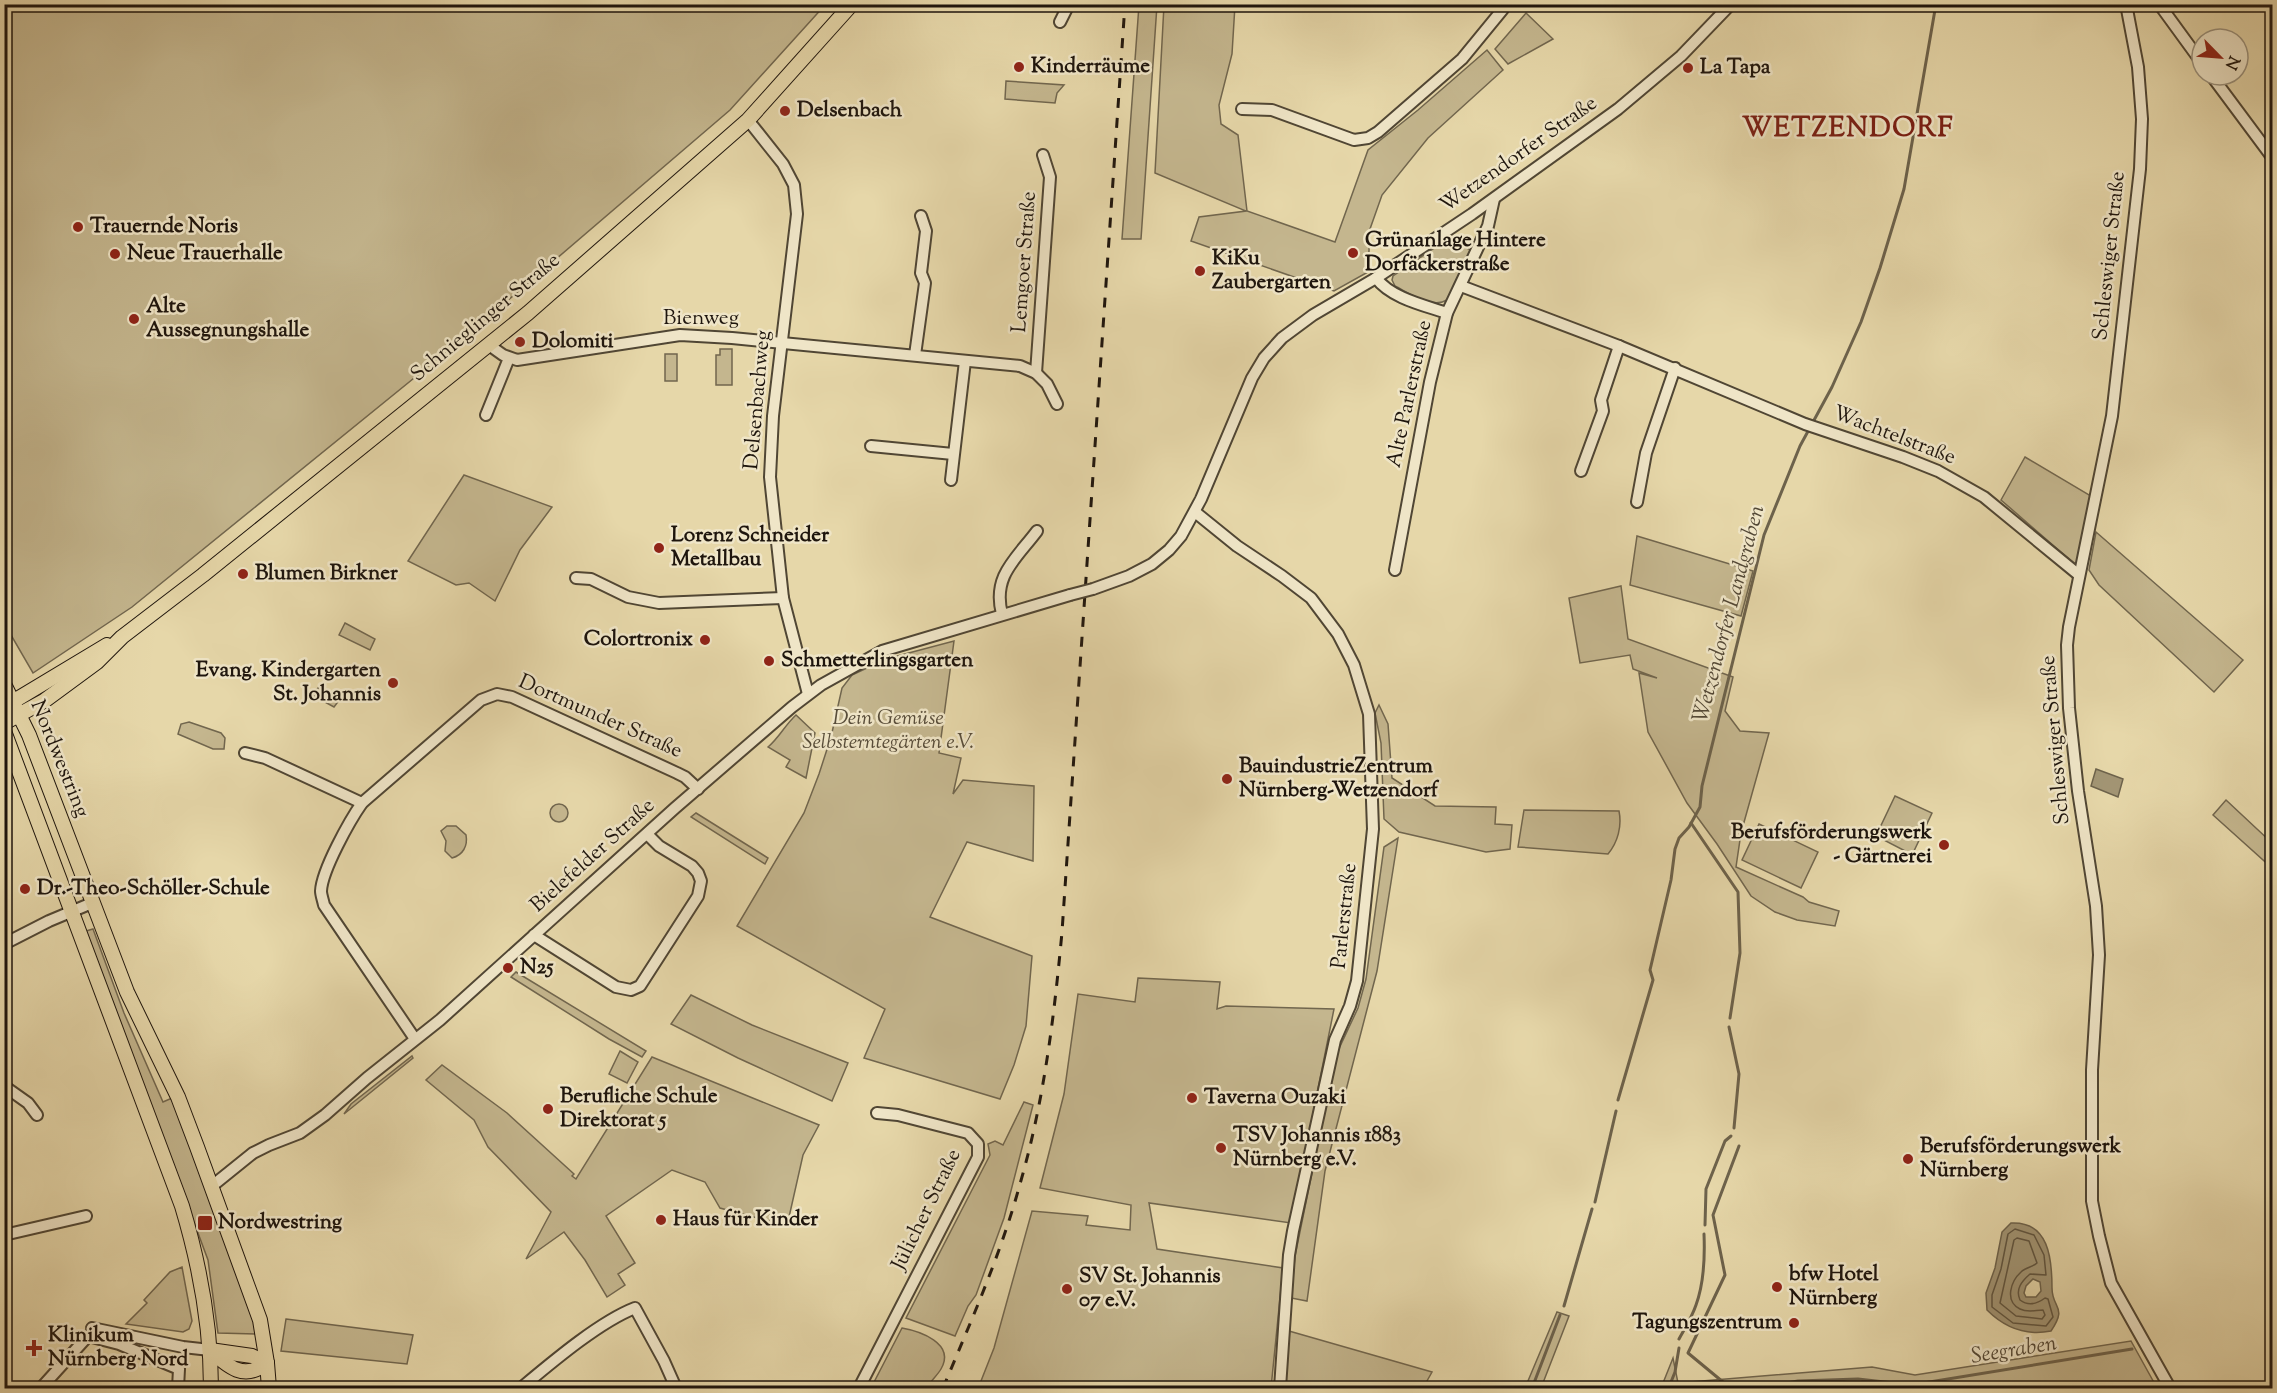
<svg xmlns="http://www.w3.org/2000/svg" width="2277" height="1393" viewBox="0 0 2277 1393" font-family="'Sorts Mill Goudy',serif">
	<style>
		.green { fill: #c4b68e; stroke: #71664e; stroke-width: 1.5 }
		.water { fill: #a29574; stroke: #6d624b; stroke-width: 1.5; fill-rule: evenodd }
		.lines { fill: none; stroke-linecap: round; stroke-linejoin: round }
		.shore { stroke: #605540; stroke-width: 1.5 }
		.stream { stroke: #6d624b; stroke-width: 3 }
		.minor-casing { stroke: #504634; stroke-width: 14 }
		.major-casing { stroke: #1e150d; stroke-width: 16 }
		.minor { stroke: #efe5c7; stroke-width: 10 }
		.major { stroke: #e6d7a9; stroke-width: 14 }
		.rail { stroke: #1e150d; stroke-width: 3; stroke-dasharray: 10 10; stroke-linecap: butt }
		.minor-bridge-casing { stroke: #504634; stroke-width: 14; stroke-linecap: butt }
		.minor-bridge { stroke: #efe5c7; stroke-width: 10 }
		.poi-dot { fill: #8f2418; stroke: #efe5c7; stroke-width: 2 }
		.labels { text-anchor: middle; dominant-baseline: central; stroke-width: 5; stroke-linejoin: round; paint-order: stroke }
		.poi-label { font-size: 21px; font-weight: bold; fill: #1e150d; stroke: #efe5c7; text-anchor: start }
		.street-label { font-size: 21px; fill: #1e150d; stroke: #efe5c7 }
		.park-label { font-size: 21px; font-style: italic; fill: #584d3a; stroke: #efe5c7 }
		.water-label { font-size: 22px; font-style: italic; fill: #534836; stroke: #efe5c7 }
		.district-label { font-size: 27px; font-weight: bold; letter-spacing: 1.5px; fill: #7a1f14; stroke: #efe5c7 }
	</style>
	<rect width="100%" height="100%" fill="#e6d7a9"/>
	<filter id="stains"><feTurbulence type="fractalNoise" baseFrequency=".00333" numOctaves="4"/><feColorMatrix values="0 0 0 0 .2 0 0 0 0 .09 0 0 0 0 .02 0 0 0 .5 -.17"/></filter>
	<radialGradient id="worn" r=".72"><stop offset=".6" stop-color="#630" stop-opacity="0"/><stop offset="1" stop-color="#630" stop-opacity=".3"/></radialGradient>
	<!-- green -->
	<g class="green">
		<polygon points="4,5 5,4 825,5 730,110 472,331 132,607 33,673 4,623"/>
		<polygon points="1139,5 1157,5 1141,239 1122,239"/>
		<polygon points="1164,5 1235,5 1232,54 1219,105 1221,124 1238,135 1247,211 1335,242 1368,150 1418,110 1487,50 1503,70 1428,138 1382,195 1370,229 1368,272 1334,291 1191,241 1199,217 1246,211 1155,173"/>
		<polygon points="1526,13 1553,39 1508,64 1495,49"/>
		<polygon points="1006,81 1064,85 1057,93 1055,103 1005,99"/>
		<path d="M 1452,236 L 1456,241 L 1461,238 L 1460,245 L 1471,250 L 1447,300 C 1432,309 1409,293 1395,286 L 1392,280 L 1393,276 Z"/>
		<polygon points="720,349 732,349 732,385 716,385 716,355 720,355"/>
		<rect x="665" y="354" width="12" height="27"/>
		<polygon points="2025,457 2091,496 2077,566 2001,500"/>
		<polygon points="464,475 552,507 520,550 495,601 469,583 456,585 408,561"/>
		<polygon points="2096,532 2243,660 2214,692 2099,585 2089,570"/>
		<polygon points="1637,536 1753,571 1741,616 1630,585"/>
		<polygon points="1621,586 1628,639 1733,677 1725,711 1740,731 1769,733 1741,833 1736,867 1803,897 1809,902 1839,911 1835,926 1797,920 1775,912 1751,896 1717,844 1687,803 1648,732 1639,673 1657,678 1633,669 1630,655 1580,663 1569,598"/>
		<polygon points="345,623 375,639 370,650 339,635"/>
		<polygon points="954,641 939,753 961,758 953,794 963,780 1034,786 1033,861 967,842 930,917 1032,956 1026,1026 1014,1065 1000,1099 864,1058 885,1009 737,926 804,813 819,774 831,737 842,688 852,675 886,659"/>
		<polygon points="319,687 335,693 336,697 340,699 334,707 312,695"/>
		<polygon points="1379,705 1388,724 1392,778 1435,806 1496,807 1495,824 1512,825 1510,849 1486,852 1399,832 1384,819 1381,743 1375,713"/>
		<path d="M 796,715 L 815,733 L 806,778 L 786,767 L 790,760 L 768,747 C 779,738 785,725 796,715 Z"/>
		<polygon points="189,722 221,733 225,738 224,749 213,749 178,734 181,724"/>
		<polygon points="1895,796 1932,813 1913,853 1909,853 1876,836"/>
		<polygon points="2226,800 2272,843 2272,868 2213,815"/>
		<circle cx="559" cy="813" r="9"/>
		<path d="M 1524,810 L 1619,811 C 1622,826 1618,842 1608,854 L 1518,847 Z"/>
		<polygon points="696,813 768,858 765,864 691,817"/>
		<polygon points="1759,824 1818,852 1801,888 1742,860"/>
		<path d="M 447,826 L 456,826 L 466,835 C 468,846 463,855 452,858 L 445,851 L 446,841 L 441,831 Z"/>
		<polygon points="1398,838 1377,971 1325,1171 1307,1301 1291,1298 1295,1256 1336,1055 1358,1008 1366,979 1384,847"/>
		<polygon points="93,929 124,1013 163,1102 172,1098 259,1334 218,1333 208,1260 86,931"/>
		<polygon points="516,972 646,1051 642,1057 609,1039 511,977"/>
		<polygon points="1138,978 1220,982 1217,1009 1226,1006 1334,1009 1291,1223 1149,1203 1157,1249 1283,1268 1271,1388 984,1388 981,1381 994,1348 1032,1211 1088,1216 1086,1225 1130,1230 1131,1205 1040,1188 1064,1094 1078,994 1135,1002"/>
		<polygon points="691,995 752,1025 848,1063 832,1101 738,1058 671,1024"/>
		<polygon points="620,1051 638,1062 627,1083 609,1074"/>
		<polygon points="412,1056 413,1058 344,1114 351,1104"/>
		<polygon points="652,1057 819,1125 803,1155 787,1226 720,1208 705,1182 672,1170 606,1216 635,1263 618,1274 625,1285 607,1297 585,1260 564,1232 526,1259 551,1212 488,1147 474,1120 426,1080 442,1065 507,1113 574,1174 572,1176 576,1179"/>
		<polygon points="1024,1102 1033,1105 1004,1218 976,1295 968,1306 955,1336 906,1318 990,1155 988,1144 995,1141 1003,1145"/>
		<polygon points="182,1267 192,1321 189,1329 183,1332 126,1324 147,1303 144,1300 170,1272"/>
		<polygon points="1557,1312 1569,1316 1541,1388 1525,1388"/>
		<polygon points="286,1319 413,1335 407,1364 281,1351"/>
		<path d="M 902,1328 C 919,1331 956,1343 941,1369 C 937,1376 930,1381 927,1388 L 871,1388 Z"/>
		<polygon points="1289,1331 1432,1372 1423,1388 1283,1388"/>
		<polygon points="2131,1341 2157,1388 1889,1388 1853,1382 1808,1388 1661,1388 1673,1358 1678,1383 1872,1367 1915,1375"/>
	</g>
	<!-- water -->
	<g class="water">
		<polygon points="2096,769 2123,779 2118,797 2091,786"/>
		<path d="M 2011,1223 C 2049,1221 2052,1259 2052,1288 C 2052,1309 2068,1306 2051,1331 C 2026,1336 2005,1328 1987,1310 L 1986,1293 L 1995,1268 L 2002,1232 ZM 2033,1279 L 2040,1282 L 2041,1291 L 2036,1297 L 2026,1297 L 2024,1293 L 2026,1286 Z"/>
	</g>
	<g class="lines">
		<!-- shore -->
		<g class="shore">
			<path d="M 2015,1229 L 2034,1235 L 2044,1255 L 2046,1275 L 2030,1274 C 2022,1281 2015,1289 2020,1300 C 2028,1306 2037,1304 2045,1298 L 2048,1299 L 2053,1317 L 2046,1326 L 2013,1323 L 1992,1307 L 1992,1295 L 2001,1269 L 2008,1234 Z"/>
			<path d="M 2017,1238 L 2029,1241 L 2037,1263 C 2033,1267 2026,1267 2021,1272 C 2011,1281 2004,1301 2020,1309 C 2028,1313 2036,1310 2043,1310 L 2045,1315 L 2042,1319 L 2016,1316 L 2000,1303 L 2014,1240 Z"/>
		</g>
		<!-- stream -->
		<g class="stream">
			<polyline points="1691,823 1738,892 1740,953 1730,1018"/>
			<polyline points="1729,1027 1739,1074 1734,1128"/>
			<polyline points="1618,1100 1653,980 1650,970 1671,880 1675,849 1679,838 1689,827 1700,807 1702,786 1764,535 1800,446 1832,387 1861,322 1880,268 1904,189 1936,4"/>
			<polyline points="1595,1202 1616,1111"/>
			<polyline points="1705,1225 1706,1189 1725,1141 1731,1136"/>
			<polyline points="1564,1306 1592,1209"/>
			<path d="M 1679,1339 C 1685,1328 1692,1317 1696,1305 C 1704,1283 1705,1258 1704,1234"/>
			<polyline points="1669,1387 1675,1372 1679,1348"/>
			<polyline points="1535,1388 1534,1383 1560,1315"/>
			<polyline points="1724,1388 1723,1382 1688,1353 1725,1275 1713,1215 1739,1146"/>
			<polyline points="1759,1388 1798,1381 1858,1379 1911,1385 2132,1349"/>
		</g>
		<defs>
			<g id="minor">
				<polyline points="2126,4 2138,67 2142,119 2140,169 2112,416 2069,627 2067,645 2069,708 2078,791 2096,906 2099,955 2092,1070 2092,1201 2099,1236 2111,1283 2170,1388"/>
				<polyline points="2159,4 2202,63"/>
				<polyline points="1060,22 1069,4"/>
				<polyline points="2211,75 2272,157"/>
				<polyline points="1242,109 1272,110 1354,140 1368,138 1378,132 1462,59 1503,9 1504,4"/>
				<polyline points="748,120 783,164 794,185 797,214 773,416 770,477 783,598 808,694"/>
				<path d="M 1376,278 C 1391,298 1423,305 1447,313"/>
				<polyline points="1461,286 1619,346 1805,424 1903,457 1938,471 1984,497 2079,575"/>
				<polyline points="489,345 503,355 517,360 680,335 732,338 1020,366 1036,373 1047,384 1057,404"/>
				<polyline points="915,355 925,283 921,273 926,231 921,216"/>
				<polyline points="1036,373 1050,177 1043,155"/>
				<polyline points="486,415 509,358"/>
				<polyline points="871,446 953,454"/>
				<polyline points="1581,471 1603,411 1601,400 1619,346"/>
				<polyline points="951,480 965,361"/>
				<polyline points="1637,502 1646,453 1675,368"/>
				<polyline points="1195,512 1237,546 1282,576 1311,598 1338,634 1354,665 1369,714 1373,829 1357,981 1350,1006 1335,1040 1293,1231 1289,1255 1280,1388"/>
				<polyline points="1395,570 1430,382 1447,313 1488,226 1494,199"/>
				<polyline points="576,578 591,579 628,597 659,603 783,598"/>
				<polyline points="1093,589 1129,576 1152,564 1169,550 1181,536 1201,499 1252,378 1264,358 1282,338 1313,315 1376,278 1472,214 1618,109 1681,56 1731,4"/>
				<path d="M 1002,614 C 992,576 1016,559 1037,531"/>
				<polyline points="245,753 265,758 362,803"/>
				<polyline points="534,935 616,987 631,990 640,986 698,896 701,881 698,873 692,866 659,846 647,834"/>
				<polyline points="4,944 49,921 92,903"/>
				<path d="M 415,1039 L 324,905 C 323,900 321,895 321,891 C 322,870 350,820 362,803 L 481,700 L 497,694 L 512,697 L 677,773 L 685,777 L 698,789"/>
				<polyline points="4,1086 28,1103 37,1115"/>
				<polyline points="212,1186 253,1153 269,1145 300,1133 325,1115 367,1078 440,1020 675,808 792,707 821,685 882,651 1070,595"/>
				<polyline points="4,1235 86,1216"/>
				<polyline points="92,1328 183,1347 210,1350"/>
				<polyline points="41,1388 88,1336 119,1344 179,1369 178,1388"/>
				<path d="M 521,1388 C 551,1363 599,1322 635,1308 L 664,1361 L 676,1388"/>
				<polyline points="859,1388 978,1157 978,1144 968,1133 898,1115 877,1113"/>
			</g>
			<g id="major">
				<polyline points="4,684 29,735 127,992 178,1097 197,1147 260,1320 267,1363 269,1388"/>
				<polyline points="4,707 107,645"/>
				<polyline points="4,723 44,701 97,662 122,637 203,575 528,313 748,120 852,4"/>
				<path d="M 4,731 L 182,1206 C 200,1266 211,1326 211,1388"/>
				<path d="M 210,1350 C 228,1367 244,1381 267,1363"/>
				<polyline points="210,1350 252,1356 267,1363"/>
			</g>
		</defs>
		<!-- minor casing -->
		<use href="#minor" class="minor-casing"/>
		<!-- major casing -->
		<use href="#major" class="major-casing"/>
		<!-- minor -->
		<use href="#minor" class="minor"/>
		<!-- major -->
		<use href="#major" class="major"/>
		<!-- rail -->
		<path class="rail" d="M 943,1388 C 971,1321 1001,1254 1020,1184 C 1044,1101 1054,1018 1062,932 L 1125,4"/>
		<defs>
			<polyline id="minor-bridge" points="1070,595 1093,589"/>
		</defs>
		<!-- minor-bridge casing -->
		<use href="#minor-bridge" class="minor-bridge-casing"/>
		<!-- minor-bridge -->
		<use href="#minor-bridge" class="minor-bridge"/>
	</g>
	<!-- markers -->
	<g class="poi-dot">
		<circle cx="1019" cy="67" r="6"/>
		<circle cx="1688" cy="68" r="6"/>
		<circle cx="785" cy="111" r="6"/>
		<circle cx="78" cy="227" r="6"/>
		<circle cx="1353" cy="253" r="6"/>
		<circle cx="115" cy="254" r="6"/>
		<circle cx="1200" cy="271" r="6"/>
		<circle cx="134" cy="319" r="6"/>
		<circle cx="520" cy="342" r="6"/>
		<circle cx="659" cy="548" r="6"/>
		<circle cx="243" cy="574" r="6"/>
		<circle cx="705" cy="640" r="6"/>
		<circle cx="769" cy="661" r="6"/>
		<circle cx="393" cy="683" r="6"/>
		<circle cx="1227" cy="779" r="6"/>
		<circle cx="1944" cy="845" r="6"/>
		<circle cx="25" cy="889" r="6"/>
		<circle cx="508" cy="968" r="6"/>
		<circle cx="1192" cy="1098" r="6"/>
		<circle cx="548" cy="1109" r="6"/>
		<circle cx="1221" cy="1148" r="6"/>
		<circle cx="1908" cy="1159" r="6"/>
		<circle cx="661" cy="1220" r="6"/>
		<rect x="197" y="1215" width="16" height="16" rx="3"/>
		<circle cx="1777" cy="1287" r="6"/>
		<circle cx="1067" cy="1289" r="6"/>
		<circle cx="1794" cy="1323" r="6"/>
		<path d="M31 1339h6v6h6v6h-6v6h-6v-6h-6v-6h6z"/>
	</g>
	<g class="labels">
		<!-- poi labels -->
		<g class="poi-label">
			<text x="1031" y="67">Kinderräume</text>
			<text x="1700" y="68">La Tapa</text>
			<text x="797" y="111">Delsenbach</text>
			<text x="90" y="227">Trauernde Noris</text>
			<text x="1365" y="241">Grünanlage Hintere<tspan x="1365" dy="24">Dorfäckerstraße</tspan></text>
			<text x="127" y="254">Neue Trauerhalle</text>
			<text x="1212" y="259">KiKu<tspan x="1212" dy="24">Zaubergarten</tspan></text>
			<text x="146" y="307">Alte<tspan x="146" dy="24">Aussegnungshalle</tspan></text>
			<text x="532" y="342">Dolomiti</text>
			<text x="671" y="536">Lorenz Schneider<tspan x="671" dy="24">Metallbau</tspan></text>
			<text x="255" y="574">Blumen Birkner</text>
			<text x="693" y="640" text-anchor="end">Colortronix</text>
			<text x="781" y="661">Schmetterlingsgarten</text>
			<text x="381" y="671" text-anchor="end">Evang. Kindergarten<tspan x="381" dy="24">St. Johannis</tspan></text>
			<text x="1239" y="767">BauindustrieZentrum<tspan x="1239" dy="24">Nürnberg-Wetzendorf</tspan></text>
			<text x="1932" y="833" text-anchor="end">Berufsförderungswerk<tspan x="1932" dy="24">- Gärtnerei</tspan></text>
			<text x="37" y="889">Dr.-Theo-Schöller-Schule</text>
			<text x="520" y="968">N25</text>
			<text x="560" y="1097">Berufliche Schule<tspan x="560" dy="24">Direktorat 5</tspan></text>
			<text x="1204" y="1098">Taverna Ouzaki</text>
			<text x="1233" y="1136">TSV Johannis 1883<tspan x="1233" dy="24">Nürnberg e.V.</tspan></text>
			<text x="1920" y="1147">Berufsförderungswerk<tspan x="1920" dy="24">Nürnberg</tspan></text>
			<text x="673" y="1220">Haus für Kinder</text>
			<text x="218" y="1223">Nordwestring</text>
			<text x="1789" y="1275">bfw Hotel<tspan x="1789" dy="24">Nürnberg</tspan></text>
			<text x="1079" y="1277">SV St. Johannis<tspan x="1079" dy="24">07 e.V.</tspan></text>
			<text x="1782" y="1323" text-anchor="end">Tagungszentrum</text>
			<text x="48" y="1336">Klinikum<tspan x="48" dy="24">Nürnberg Nord</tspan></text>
		</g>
		<!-- street labels -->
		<g class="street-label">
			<text transform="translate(1519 155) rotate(-35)">Wetzendorfer Straße</text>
			<text transform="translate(2110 256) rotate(-84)">Schleswiger Straße</text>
			<text transform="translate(1025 262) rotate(-86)">Lemgoer Straße</text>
			<text transform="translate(486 318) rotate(-40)">Schnieglinger Straße</text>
			<text x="701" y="319">Bienweg</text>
			<text transform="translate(1410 394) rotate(-78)">Alte Parlerstraße</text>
			<text transform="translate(758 400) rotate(-85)">Delsenbachweg</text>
			<text transform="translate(1894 436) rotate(21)">Wachtelstraße</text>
			<text transform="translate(600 717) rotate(24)">Dortmunder Straße</text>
			<text transform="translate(2056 740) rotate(-95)">Schleswiger Straße</text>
			<text transform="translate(59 759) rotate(68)">Nordwestring</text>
			<text transform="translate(593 856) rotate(-42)">Bielefelder Straße</text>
			<text transform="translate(1345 916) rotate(-84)">Parlerstraße</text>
			<text transform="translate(927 1210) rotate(-64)">Jülicher Straße</text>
		</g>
		<!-- park labels -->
		<g class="park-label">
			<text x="888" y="719">Dein Gemüse<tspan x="888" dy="24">Selbsterntegärten e.V.</tspan></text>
		</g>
		<!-- water labels -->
		<g class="water-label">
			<text transform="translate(1730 614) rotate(-75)">Wetzendorfer Landgraben</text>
			<text transform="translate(2014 1351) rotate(-9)">Seegraben</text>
		</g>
		<!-- district labels -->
		<g class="district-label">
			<text x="1848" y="129">WETZENDORF</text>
		</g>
	</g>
	<!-- margin -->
	<rect width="2277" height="1393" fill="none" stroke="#e6d7a9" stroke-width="24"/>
	<rect x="6" y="6" width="2265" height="1381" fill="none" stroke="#1e150d" stroke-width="3"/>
	<rect x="12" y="12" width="2253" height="1369" fill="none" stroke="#1e150d" stroke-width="1.5"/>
	<!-- north arrow -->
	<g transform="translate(2220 57) rotate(115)"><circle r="28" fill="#efe5c7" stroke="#9b927d" stroke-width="1.5"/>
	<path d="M0-4.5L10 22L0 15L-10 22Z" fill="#8f2418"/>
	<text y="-9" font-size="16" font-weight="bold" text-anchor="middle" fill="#1e150d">N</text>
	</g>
	<rect width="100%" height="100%" filter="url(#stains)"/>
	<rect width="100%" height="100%" fill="url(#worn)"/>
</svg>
